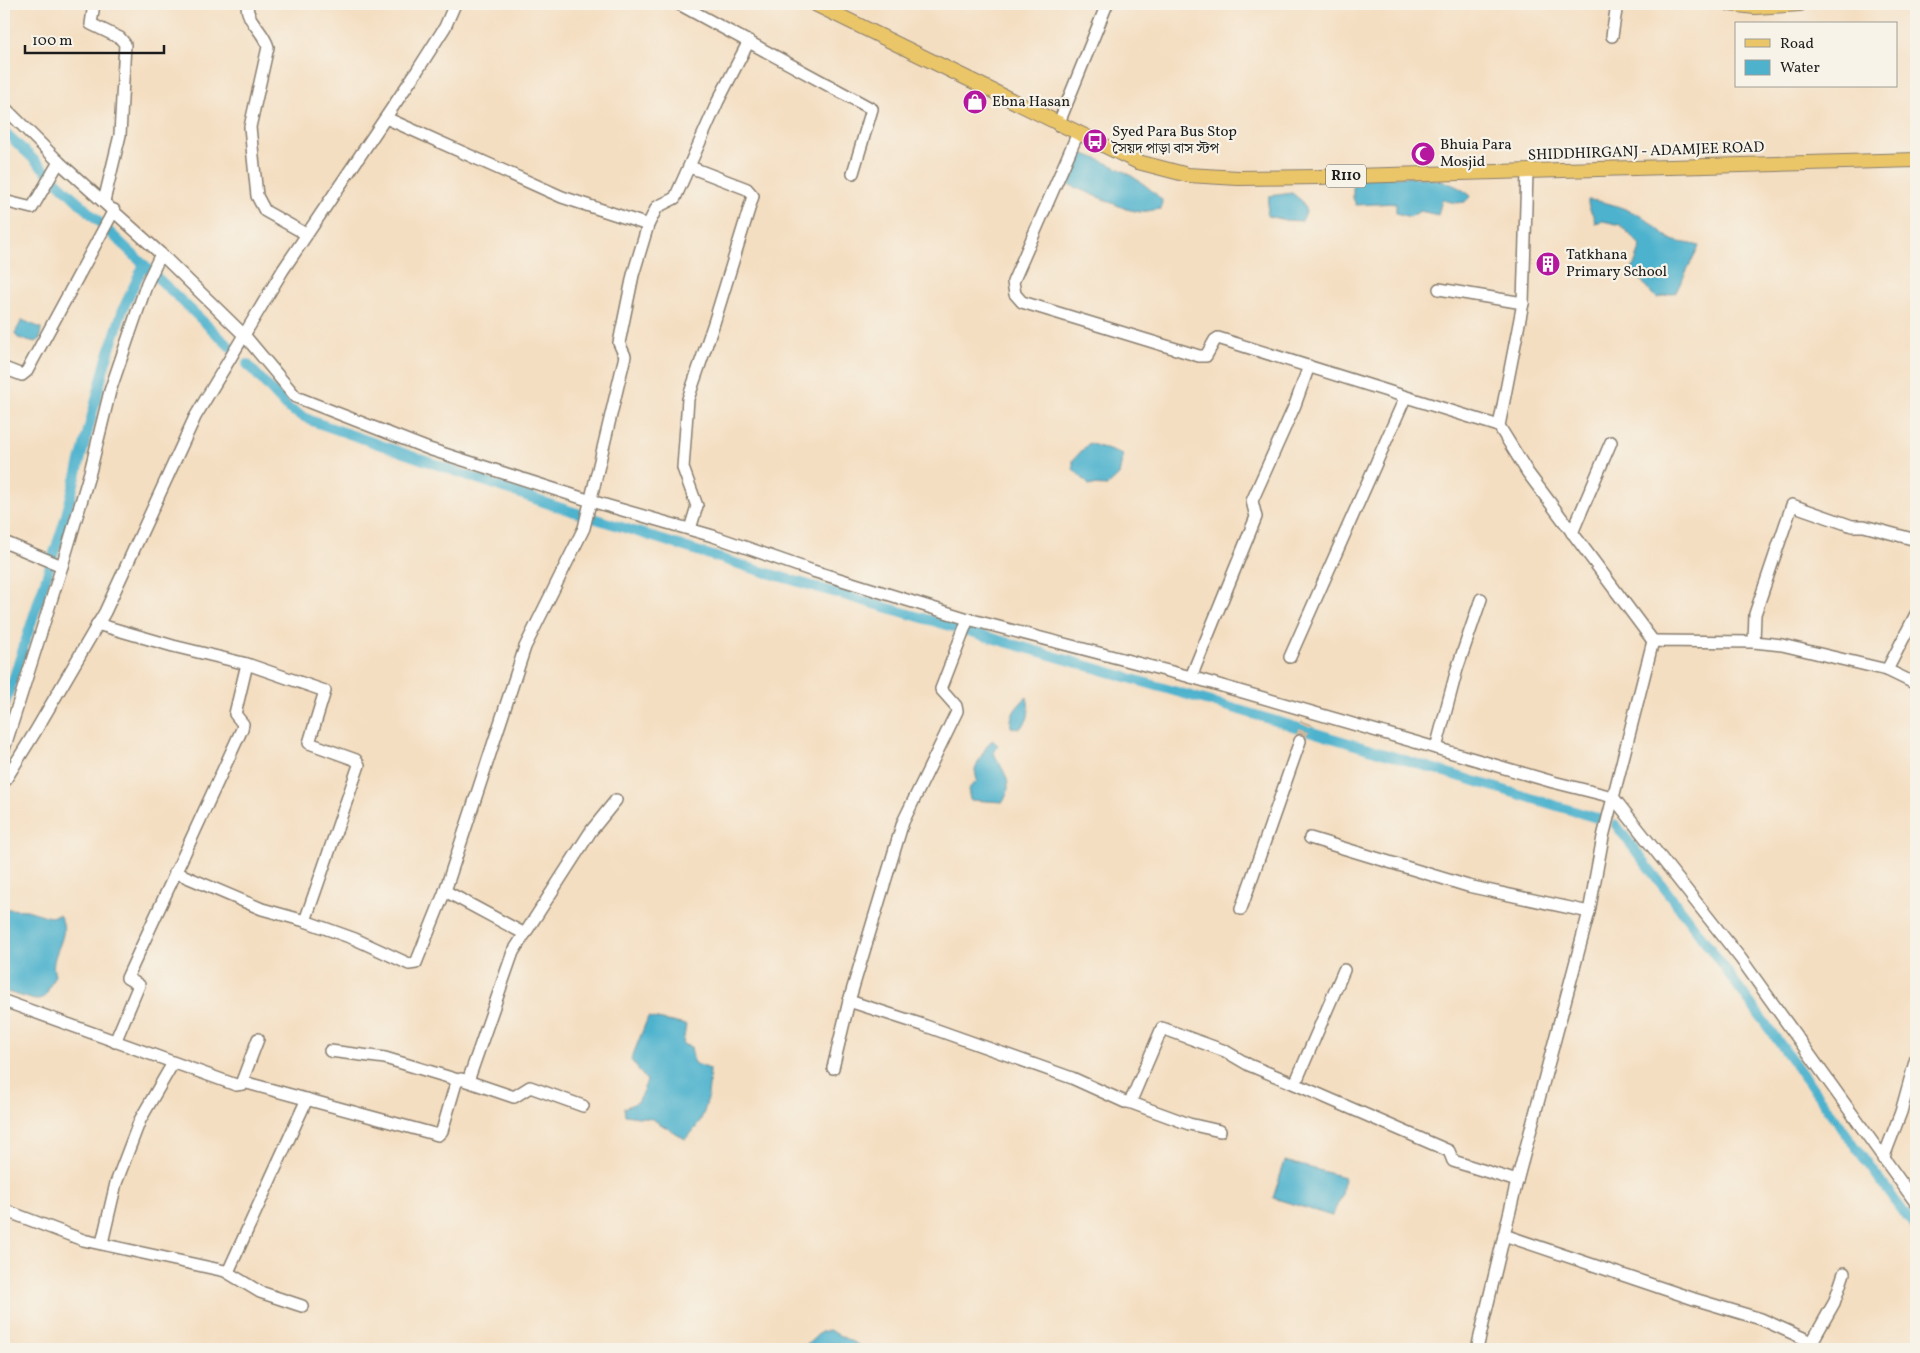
<svg xmlns="http://www.w3.org/2000/svg" width="1920" height="1353" viewBox="0 0 1920 1353" font-family="Vollkorn,'Noto Serif Bengali',serif">
	<style>
		.water { fill: #4eb2cd; stroke: #356774 }
		.lines { fill: none; stroke-linecap: round; stroke-linejoin: round }
		.canal { stroke: #4eb2cd; stroke-width: 10 }
		.minor-tunnel { stroke: #c9b7a0; stroke-width: 11; stroke-dasharray: 11 5.5; stroke-linecap: butt }
		.minor-casing { stroke: #887d6e; stroke-width: 14 }
		.major-casing { stroke: #887d6e; stroke-width: 16 }
		.minor { stroke: #fff; stroke-width: 11 }
		.major { stroke: #ebc669; stroke-width: 14 }
		.labels { text-anchor: middle; dominant-baseline: central; stroke-width: 4.5; stroke-linejoin: round; paint-order: stroke }
		.shield { fill: #f7f3e8; stroke: #5e5c59; stroke-width: 1 }
		.shield-label { font-size: 14px; font-weight: bold; fill: #1c1c1c }
		.poi-label { font-size: 15px; fill: #1c1c1c; stroke: #f7f3e8; text-anchor: start }
		.street-label { font-size: 15px; fill: #1c1c1c; stroke: #f7f3e8 }
	</style>
	<rect width="100%" height="100%" fill="#f7f3e8"/>
	<filter id="ink" filterUnits="userSpaceOnUse"><feTurbulence type="fractalNoise" baseFrequency=".02" numOctaves="2"/><feDisplacementMap in="SourceGraphic" scale="10" xChannelSelector="R" yChannelSelector="G"/><feConvolveMatrix kernelMatrix="1 2 1 2 8 2 1 2 1" color-interpolation-filters="sRGB"/></filter>
	<filter id="wash" filterUnits="userSpaceOnUse"><feTurbulence type="fractalNoise" baseFrequency=".0096" numOctaves="4" result="noise"/><feDisplacementMap in="SourceGraphic" scale="20" xChannelSelector="R" yChannelSelector="G"/><feGaussianBlur stdDeviation="1.12" result="paint"/><feColorMatrix in="noise" values="0 0 0 0 0 0 0 0 0 0 0 0 0 0 0 0 0 1.4 0 .05"/><feComposite in="paint" operator="in"/></filter>
	<g filter="url(#wash)">
		<rect width="100%" height="100%" fill="#f4dec1"/>
		<!-- water -->
		<g class="water">
			<path d="M 1078,152 C 1109,162 1138,176 1162,200 L 1161,209 L 1140,212 L 1126,209 L 1063,182 Z"/>
			<path d="M 1365,177 C 1402,178 1441,171 1471,196 L 1465,202 L 1456,203 L 1442,200 L 1438,215 L 1420,211 L 1410,217 L 1396,213 L 1396,203 L 1356,205 L 1353,198 L 1353,185 Z"/>
			<polygon points="1292,193 1302,201 1306,212 1302,221 1285,220 1267,216 1269,196"/>
			<path d="M 1588,200 C 1603,200 1631,210 1644,218 C 1654,224 1662,234 1672,240 C 1679,243 1691,243 1699,246 L 1676,292 L 1658,298 C 1646,292 1644,278 1631,273 L 1641,246 L 1620,225 L 1603,221 L 1595,223 C 1595,214 1587,209 1588,200 Z"/>
			<polygon points="22,320 41,328 40,339 36,342 18,338 15,333"/>
			<polygon points="1089,443 1123,455 1119,475 1107,486 1089,485 1073,469 1073,460"/>
			<path d="M 1027,697 C 1030,711 1030,721 1019,729 L 1011,727 C 1009,714 1018,705 1027,697 Z"/>
			<path d="M 992,740 L 998,745 L 994,753 C 1003,772 1015,782 1003,802 L 970,800 L 968,789 L 977,781 L 975,770 C 978,762 986,745 992,740 Z"/>
			<path d="M 6,909 L 27,910 L 50,917 L 59,915 C 74,935 47,955 55,975 L 45,997 L 35,1000 L 4,991 L 4,917 Z"/>
			<path d="M 648,1017 L 686,1025 L 683,1044 L 691,1047 L 694,1063 L 710,1069 C 709,1096 707,1121 685,1139 L 652,1119 L 625,1115 L 624,1108 L 638,1102 L 647,1081 L 631,1060 Z"/>
			<polygon points="1285,1161 1344,1177 1342,1195 1332,1216 1273,1198"/>
			<polygon points="829,1330 866,1349 802,1349 821,1332"/>
		</g>
		<g class="lines">
			<!-- canal -->
			<g class="canal">
				<polyline points="4,131 230,347"/>
				<polyline points="247,364 289,409 312,421 552,505 754,569 1236,709 1600,819"/>
				<polyline points="4,707 65,519 106,361 123,309 144,264"/>
				<polyline points="1616,825 1701,936 1916,1229"/>
			</g>
		</g>
	</g>
	<g filter="url(#ink)">
		<g class="lines">
			<!-- minor-tunnel -->
			<polyline class="minor-tunnel" points="1300,741 1306,722"/>
			<defs>
				<g id="minor">
					<polyline points="94,4 91,24 120,38 125,44 120,135 104,201"/>
					<path d="M 247,4 C 246,21 263,30 268,47 L 250,127 L 257,196 L 265,211 L 306,234"/>
					<polyline points="679,4 872,109 853,173"/>
					<polyline points="1612,36 1617,4"/>
					<polyline points="4,107 59,162 161,254 245,336 296,397 429,449 591,501 713,536 813,571 968,619 1191,677 1553,782 1613,797 1741,959 1916,1203"/>
					<polyline points="386,118 562,197 648,225"/>
					<polyline points="1058,125 1107,4"/>
					<polyline points="1078,133 1013,282 1015,294 1022,302 1199,356 1206,356 1215,340 1218,338 1499,426"/>
					<polyline points="1527,173 1523,303 1499,426 1528,473 1653,641"/>
					<polyline points="4,201 32,208 59,162"/>
					<polyline points="1439,289 1523,303"/>
					<polyline points="4,368 22,375 27,371 114,210"/>
					<polyline points="690,529 697,506 683,468 688,399 714,323 753,196 747,189 690,167"/>
					<polyline points="1572,533 1611,442"/>
					<polyline points="4,542 62,566"/>
					<polyline points="97,624 173,646 247,664 325,691 309,743 356,760 359,765 305,921"/>
					<polyline points="1754,642 1755,614 1792,505 1852,526 1864,526 1916,540"/>
					<polyline points="1290,657 1405,398"/>
					<polyline points="1887,670 1916,684"/>
					<polyline points="1191,677 1256,517 1252,501 1295,405 1309,366"/>
					<polyline points="1436,748 1457,669 1481,599"/>
					<polyline points="4,749 62,566 90,472 110,391 147,283 161,254"/>
					<polyline points="4,782 35,732 105,612 195,417 283,270 417,71 445,27 455,4"/>
					<polyline points="1310,838 1468,886 1589,912"/>
					<polyline points="175,872 262,909 305,921 355,939 409,964 416,963 445,891 525,647 584,528 625,356 619,343 633,275 648,225 657,207 675,198 718,101 749,41"/>
					<polyline points="445,891 525,934"/>
					<polyline points="1241,909 1300,741"/>
					<polyline points="1344,970 1295,1084 1449,1151 1453,1161 1517,1181"/>
					<polyline points="4,1001 236,1085 247,1083 438,1135 442,1131 456,1083 461,1079 514,1097 530,1087 583,1106"/>
					<polyline points="849,1001 923,1025 1072,1078 1125,1102 1129,1102 1133,1096 1162,1028 1225,1051 1249,1065 1295,1084"/>
					<polyline points="115,1042 139,985 127,978 242,729 243,724 235,714 247,664"/>
					<polyline points="330,1051 385,1058 458,1080"/>
					<polyline points="833,1068 849,1001 903,822 957,711 956,706 941,689 968,619"/>
					<polyline points="468,1081 513,952 591,831 616,800"/>
					<polyline points="241,1084 258,1039"/>
					<polyline points="1129,1102 1189,1124 1220,1131"/>
					<polyline points="1883,1159 1901,1112 1916,1058"/>
					<polyline points="4,1210 83,1240 225,1271 260,1292 302,1306"/>
					<polyline points="1504,1235 1694,1299 1761,1319 1812,1342"/>
					<polyline points="102,1243 116,1183 140,1120 173,1063"/>
					<polyline points="228,1272 307,1099"/>
					<polyline points="1477,1349 1517,1181 1589,912 1603,837 1653,641 1754,642 1782,645 1887,670 1916,614"/>
					<polyline points="1808,1349 1834,1303 1844,1273"/>
				</g>
				<g id="major">
					<polyline points="815,4 1138,162 1188,175 1238,178 1318,177 1916,160"/>
					<polyline points="1730,4 1755,7 1800,4"/>
				</g>
			</defs>
			<!-- minor casing -->
			<use href="#minor" class="minor-casing"/>
			<!-- major casing -->
			<use href="#major" class="major-casing"/>
			<!-- minor -->
			<use href="#minor" class="minor"/>
			<!-- major -->
			<use href="#major" class="major"/>
		</g>
	</g>
	<!-- icons -->
	<defs>
		<symbol id="shop-disc" viewBox="-11 -11 22 22"><circle r="9.5" fill="#b5179e" stroke="#f7f3e8"/><path d="M-5-2.5h2.3a2.7 3.5 0 0 1 5.4 0H5L5.5 6h-11ZM-1.5-2.5h3a1.5 2.3 0 0 0-3 0Z" fill="#fff"/></symbol>
		<symbol id="bus-disc" viewBox="-11 -11 22 22"><circle r="9.5" fill="#b5179e" stroke="#f7f3e8"/><path d="M-5-6H5V4H4V6H2V4H-2V6H-4V4H-5ZM-3.5-4V0h7V-4ZM-3.5 1.2v1.5H-2V1.2ZM2 1.2v1.5H3.5V1.2Z" fill="#fff"/></symbol>
		<symbol id="mosque-disc" viewBox="-11 -11 22 22"><circle r="9.5" fill="#b5179e" stroke="#f7f3e8"/><path d="M3.5-4.9A6 6 0 1 0 3.5 4.9A5 5 0 1 1 3.5-4.9Z" fill="#fff"/></symbol>
		<symbol id="building-disc" viewBox="-11 -11 22 22"><circle r="9.5" fill="#b5179e" stroke="#f7f3e8"/><path d="M-4-6H4V6H1V3H-1V6H-4ZM-2.5-4.3h1.7v1.8h-1.7ZM.8-4.3h1.7v1.8H.8ZM-2.5-1h1.7V.8h-1.7ZM.8-1h1.7V.8H.8Z" fill="#fff"/></symbol>
	</defs>
	<g fill-rule="evenodd">
		<use href="#shop-disc" x="961" y="88" width="28" height="28"/>
		<use href="#bus-disc" x="1081" y="127" width="28" height="28"/>
		<use href="#mosque-disc" x="1409" y="140" width="28" height="28"/>
		<use href="#building-disc" x="1534" y="250" width="28" height="28"/>
	</g>
	<g class="labels">
		<!-- shield labels -->
		<rect class="shield" x="1326" y="164.5" width="40" height="23" rx="4"/>
		<g class="shield-label">
			<text x="1346" y="176">R110</text>
		</g>
		<!-- poi labels -->
		<g class="poi-label">
			<text x="992" y="102">Ebna Hasan</text>
			<text x="1112" y="132">Syed Para Bus Stop<tspan x="1112" dy="17">সৈয়দ পাড়া বাস স্টপ</tspan></text>
			<text x="1440" y="145">Bhuia Para<tspan x="1440" dy="17">Mosjid</tspan></text>
			<text x="1566" y="255">Tatkhana<tspan x="1566" dy="17">Primary School</tspan></text>
		</g>
		<!-- street labels -->
		<g class="street-label">
			<text transform="translate(1646 152) rotate(-2)">SHIDDHIRGANJ - ADAMJEE ROAD</text>
		</g>
	</g>
	<!-- margin -->
	<rect width="1920" height="1353" fill="none" stroke="#f7f3e8" stroke-width="20"/>
	<!-- legend -->
	<rect x="1735" y="22" width="162" height="65" fill="#f7f3e8" stroke="#9f9d96"/>
	<rect x="1745" y="39" width="25" height="8" fill="#ebc669" stroke="#9f9d96"/>
	<text x="1780" y="48" font-size="15" fill="#1c1c1c">Road</text>
	<rect x="1745" y="60" width="25" height="15" fill="#4eb2cd" stroke="#9f9d96"/>
	<text x="1780" y="72" font-size="15" fill="#1c1c1c">Water</text>
	<!-- scale -->
	<path d="M25 45v8h139v-8" fill="none" stroke="#1c1c1c" stroke-width="2.5"/>
	<text x="32" y="45" font-size="15" fill="#1c1c1c" stroke="#f7f3e8" stroke-width="4" paint-order="stroke">100 m</text>
</svg>
